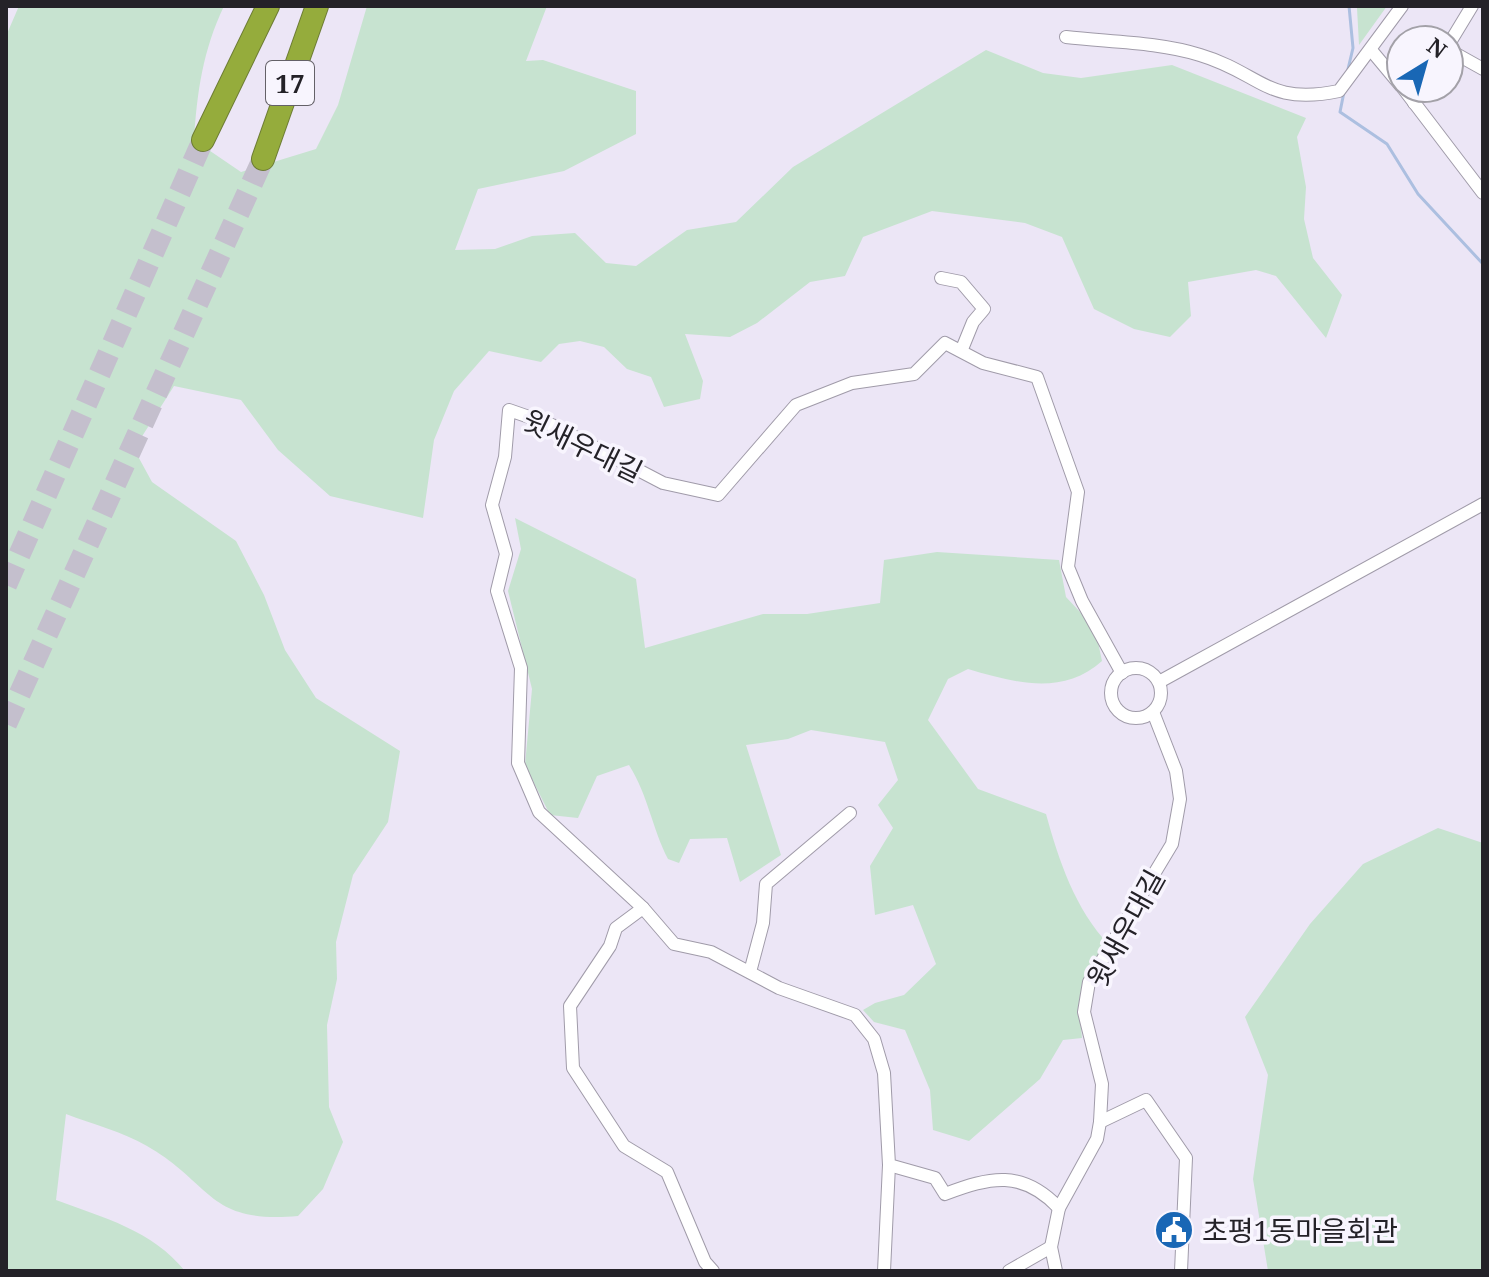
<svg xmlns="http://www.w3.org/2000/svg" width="1489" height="1277" viewBox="0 0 1489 1277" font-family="'Noto Serif','Noto Sans KR',serif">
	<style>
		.green { fill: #c7e3d0 }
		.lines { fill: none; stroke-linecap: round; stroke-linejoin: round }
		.stream { stroke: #acbfe0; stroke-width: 3 }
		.highway-tunnel { stroke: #c4bfcd; stroke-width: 22; stroke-dasharray: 22 11; stroke-linecap: butt }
		.street-casing { stroke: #a09ba9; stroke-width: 14 }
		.highway-casing { stroke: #6d7c35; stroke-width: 24 }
		.street { stroke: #fff; stroke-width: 12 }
		.highway { stroke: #95ac3c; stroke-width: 22 }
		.labels { text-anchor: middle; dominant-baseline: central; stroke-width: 7; stroke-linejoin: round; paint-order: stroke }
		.shield { fill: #f8f5fe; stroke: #646168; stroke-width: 2 }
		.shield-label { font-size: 26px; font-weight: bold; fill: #242228 }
		.street-label { font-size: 28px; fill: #242228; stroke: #f8f5fe }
		.poi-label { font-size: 28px; fill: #242228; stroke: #f8f5fe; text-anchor: start }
	</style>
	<rect width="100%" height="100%" fill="#ece6f6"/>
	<!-- green -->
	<g class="green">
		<path d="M 19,6 L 224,6 C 203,50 197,92 194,140 L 241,172 L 316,149 L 338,105 L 367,6 L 547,6 L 526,61 L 543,60 L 636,91 L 636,134 L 564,171 L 478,189 L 455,250 L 495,249 L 532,236 L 575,233 L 606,263 L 636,266 L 687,230 L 736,222 L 793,167 L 986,50 L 1043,73 L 1081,78 L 1172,65 L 1306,118 L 1297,137 L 1306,187 L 1304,219 L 1313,258 L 1342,295 L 1326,338 L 1276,276 L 1256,270 L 1188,282 L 1191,316 L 1170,337 L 1134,329 L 1094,309 L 1062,237 L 1025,223 L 932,211 L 863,237 L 845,276 L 810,282 L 757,323 L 730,337 L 685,334 L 703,381 L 700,399 L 664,407 L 651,377 L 627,369 L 604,347 L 580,341 L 559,344 L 541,362 L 489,351 L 454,391 L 434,440 L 423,518 L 330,496 L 278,450 L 241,400 L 174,386 L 134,449 L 152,482 L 236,541 L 264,595 L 285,650 L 316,698 L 400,751 L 388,822 L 353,875 L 336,942 L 337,979 L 327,1025 L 329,1107 L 343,1142 L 323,1189 L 298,1216 C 207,1224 213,1184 147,1146 C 123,1132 92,1124 66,1114 L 56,1200 C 104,1218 152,1230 185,1271 L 6,1271 L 6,36 Z"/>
		<polygon points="1356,6 1387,6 1359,45 1357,8"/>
		<path d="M 515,518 L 636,579 L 645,648 L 763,614 L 807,614 L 880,603 L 884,560 L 937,552 L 1059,560 L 1066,597 L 1095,628 L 1102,661 C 1063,696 1015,683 968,669 L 948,679 L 928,720 L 978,789 L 1046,814 C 1059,861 1075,909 1109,945 C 1078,967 1078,1004 1082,1038 L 1063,1040 L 1040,1079 L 969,1141 L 933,1130 L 930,1090 L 905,1030 L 874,1022 L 863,1010 L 875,1003 L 904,995 L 936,964 L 913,905 L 875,915 L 870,866 L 893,828 L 878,805 L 898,780 L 885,742 L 811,730 L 788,739 L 746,745 L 781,855 L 740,882 L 727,838 L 690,839 L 679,863 L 668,859 C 652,828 648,795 629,765 L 597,776 L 578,818 L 550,815 L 525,765 L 532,689 L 508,591 L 521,549 Z"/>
		<polygon points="1438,828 1483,843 1483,1271 1268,1271 1253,1179 1268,1075 1245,1017 1310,924 1363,864"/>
	</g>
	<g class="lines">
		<!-- stream -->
		<g class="stream">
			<polyline points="1348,69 1353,48 1349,6"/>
			<polyline points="1344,92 1340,112 1387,144 1418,194 1483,264"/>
		</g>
		<!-- highway-tunnel -->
		<g class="highway-tunnel">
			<polyline points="6,585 203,140"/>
			<polyline points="6,724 263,159"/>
		</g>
		<defs>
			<g id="street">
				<path d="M 1066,37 C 1109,42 1159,42 1200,55 C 1261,73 1266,106 1339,91 L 1402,6"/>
				<polyline points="1449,44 1472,6"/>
				<polyline points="1371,50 1401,86"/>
				<polyline points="1449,50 1483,69"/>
				<polyline points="1403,88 1483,193"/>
				<polyline points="1414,103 1423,88"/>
				<polyline points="941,278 961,282 984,309 973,322 962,349"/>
				<circle cx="1136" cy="693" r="25"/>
				<polyline points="1159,682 1483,504"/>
				<polyline points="643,908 616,928 610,946 570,1006 573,1068 624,1146 667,1172 705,1262 713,1271"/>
				<polyline points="750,972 763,923 766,884 850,813"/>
				<polyline points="1100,1122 1146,1100 1186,1158 1181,1271"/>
				<path d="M 1059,1208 C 1022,1169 990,1177 945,1194 L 935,1178 L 889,1165 L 884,1073 L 874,1039 L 855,1015 L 779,988 L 711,952 L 674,944 L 643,908 L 539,812 L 518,763 L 521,668 L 497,591 L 506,554 L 492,505 L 505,457 L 509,410 L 552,425 L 663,483 L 718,495 L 796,405 L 852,383 L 914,374 L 945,343 L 983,363 L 1037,377 L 1078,492 L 1068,567 L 1082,601 L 1122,673"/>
				<polyline points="884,1271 889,1165"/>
				<polyline points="1009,1271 1051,1247"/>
				<polyline points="1056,1271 1051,1247 1059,1208 1097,1139 1100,1122 1102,1084 1084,1012 1089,982 1172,844 1180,799 1176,771 1153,712"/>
			</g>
			<g id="highway">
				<polyline points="203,140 268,6"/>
				<polyline points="263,159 317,6"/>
			</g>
		</defs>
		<!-- street casing -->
		<use href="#street" class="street-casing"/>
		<!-- highway casing -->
		<use href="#highway" class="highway-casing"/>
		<!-- street -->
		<use href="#street" class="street"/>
		<!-- highway -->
		<use href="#highway" class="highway"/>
	</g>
	<!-- icons -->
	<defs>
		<symbol id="civic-disc" viewBox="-11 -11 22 22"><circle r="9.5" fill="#1967b5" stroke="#f8f5fe"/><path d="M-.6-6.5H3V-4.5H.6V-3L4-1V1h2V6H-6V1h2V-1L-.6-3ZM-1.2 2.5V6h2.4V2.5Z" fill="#fff"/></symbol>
	</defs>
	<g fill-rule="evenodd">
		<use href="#civic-disc" x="1152" y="1208" width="44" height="44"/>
	</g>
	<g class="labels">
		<!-- shield labels -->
		<rect class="shield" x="266" y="61" width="48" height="44" rx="6"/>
		<g class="shield-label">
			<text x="290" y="83">17</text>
		</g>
		<!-- street labels -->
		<g class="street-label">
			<text transform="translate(583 445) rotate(26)">윗새우대길</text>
			<text transform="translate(1125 928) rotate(-61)">윗새우대길</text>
		</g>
		<!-- poi labels -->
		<g class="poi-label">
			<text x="1202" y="1230">초평1동마을회관</text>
		</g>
	</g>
	<!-- border -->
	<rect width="1489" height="1277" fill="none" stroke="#242228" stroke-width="16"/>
	<!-- north arrow -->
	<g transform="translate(1425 64) rotate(37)"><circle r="38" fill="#f8f5fe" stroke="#a3a1a8" stroke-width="2"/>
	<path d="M0-6L14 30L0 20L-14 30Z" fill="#1967b5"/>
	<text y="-12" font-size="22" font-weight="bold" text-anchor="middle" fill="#242228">N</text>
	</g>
</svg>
